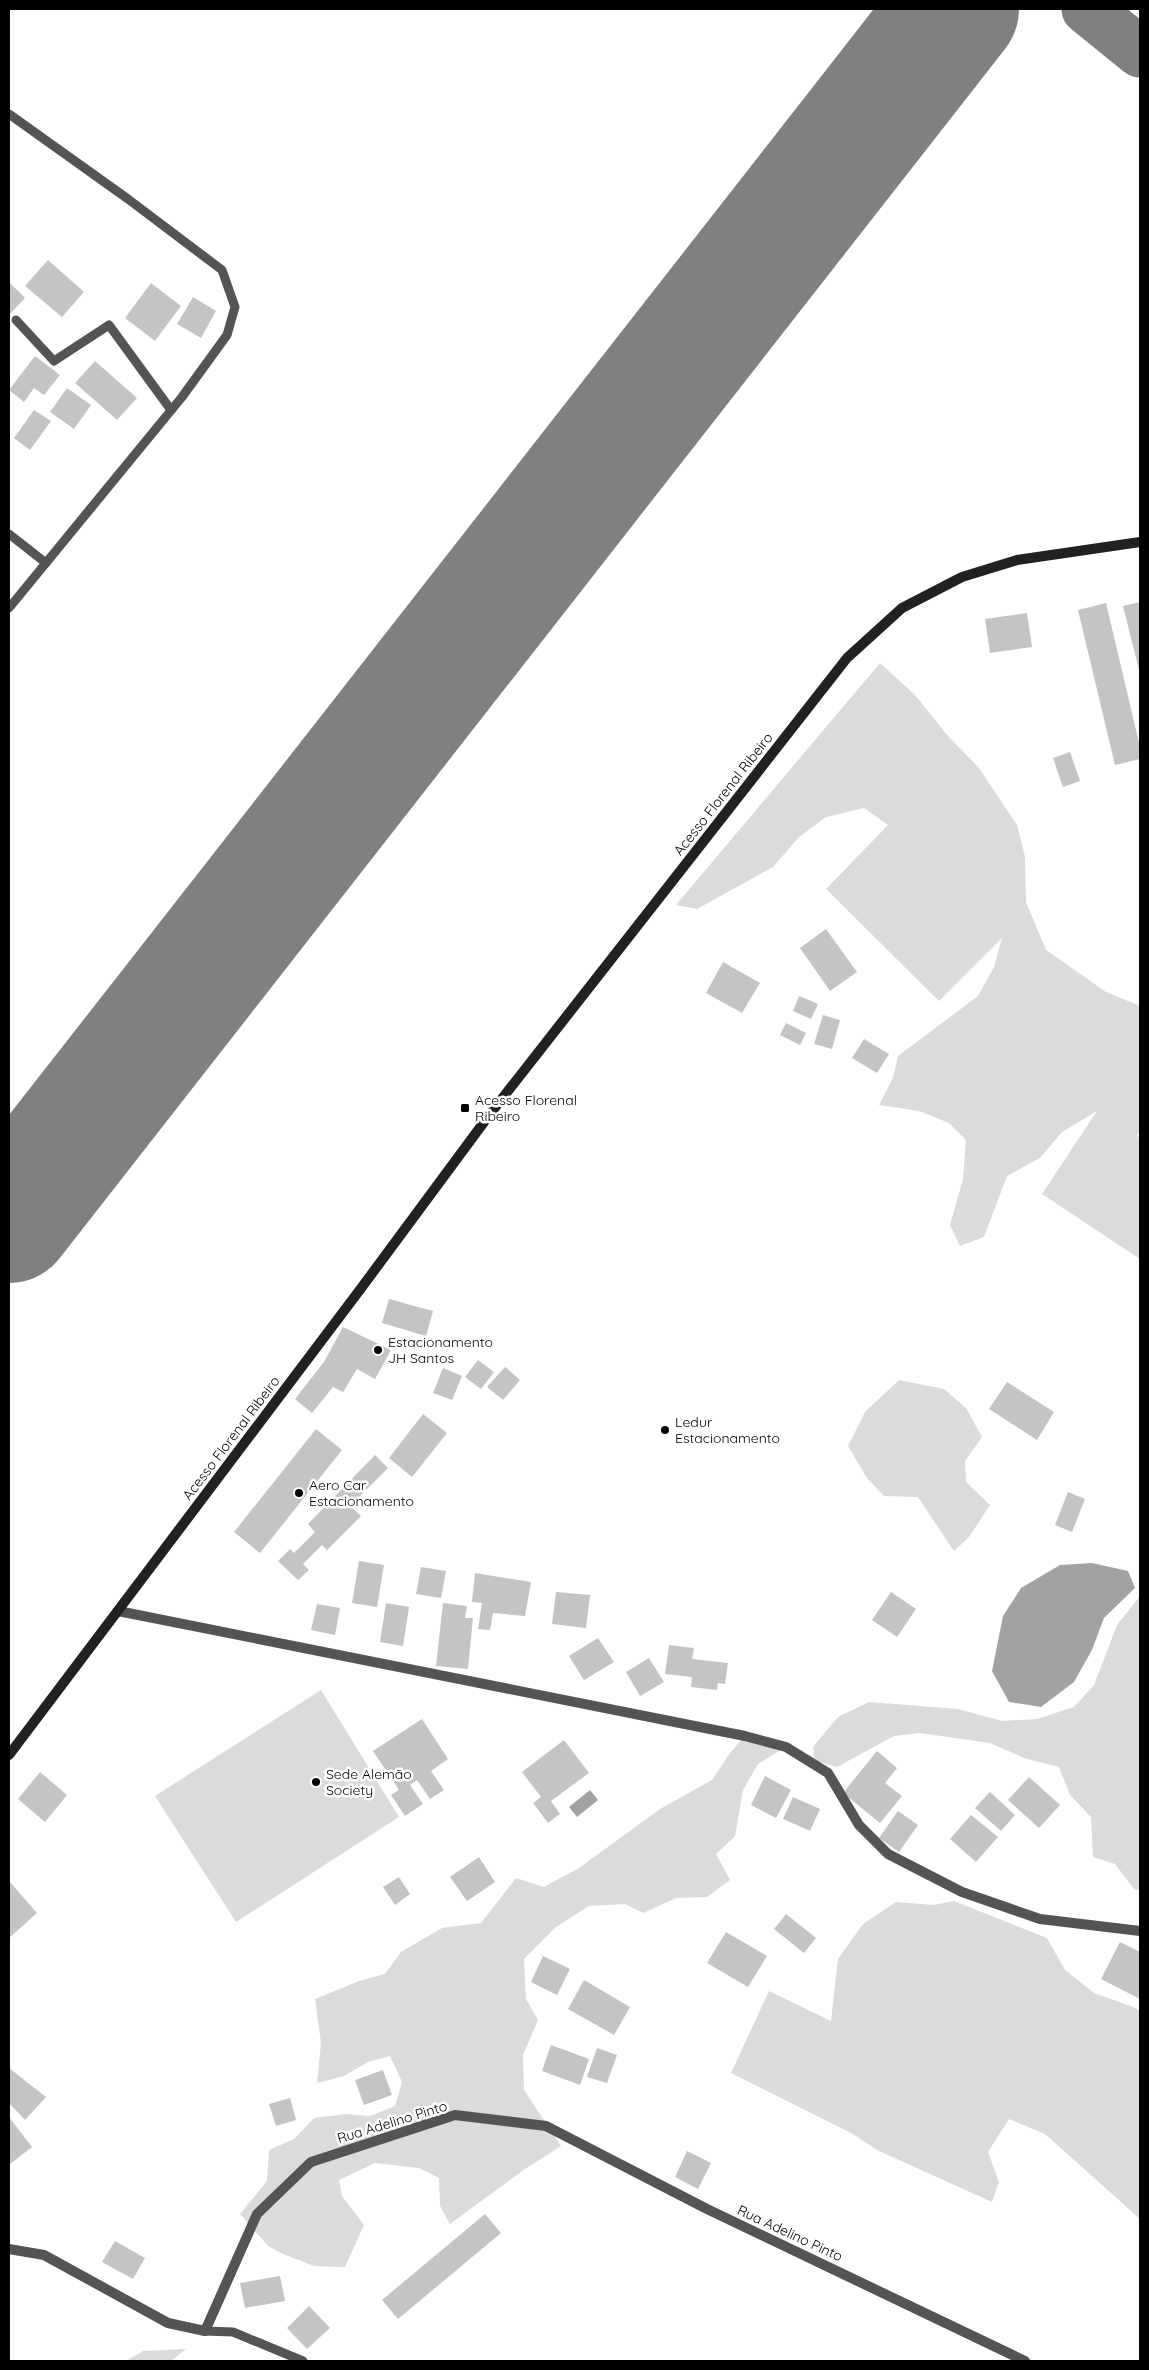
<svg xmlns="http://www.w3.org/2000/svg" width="1149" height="2370" viewBox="0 0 1149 2370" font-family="Quicksand,sans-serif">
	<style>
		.green { fill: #dbdbdb }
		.water { fill: #a2a2a2 }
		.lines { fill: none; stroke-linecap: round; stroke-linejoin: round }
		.taxiway { stroke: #808080; stroke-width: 51 }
		.runway { stroke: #808080; stroke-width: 128 }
		.building { fill: #c4c4c4 }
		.lane { stroke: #545454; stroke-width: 9 }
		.street { stroke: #545454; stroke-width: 10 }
		.secondary { stroke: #212121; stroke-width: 10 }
		.poi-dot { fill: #000; stroke: #fff; stroke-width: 2 }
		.labels { text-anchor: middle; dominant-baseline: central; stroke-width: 5; stroke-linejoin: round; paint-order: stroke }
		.street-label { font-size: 14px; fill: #000; stroke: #fff }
		.poi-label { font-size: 14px; fill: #000; stroke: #fff; text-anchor: start }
	</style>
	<rect width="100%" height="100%" fill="#fff"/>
	<!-- green -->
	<g class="green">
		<polygon points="880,663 915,695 948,736 979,768 1017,825 1025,857 1026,902 1046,950 1106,992 1140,1006 1140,1130 1137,1136 1140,1138 1140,1259 1042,1194 1097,1111 1062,1132 1040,1158 1007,1176 984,1237 960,1246 950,1225 963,1179 966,1140 949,1123 919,1111 879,1105 893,1078 898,1056 978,996 994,967 1002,938 939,1001 826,889 888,825 864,808 826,817 799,837 773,867 697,909 676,905"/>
		<polygon points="899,1380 944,1389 966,1408 982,1437 965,1461 966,1482 990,1505 969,1537 954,1551 918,1497 884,1496 867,1478 848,1446 865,1412"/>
		<polygon points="1140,1596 1140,1890 1134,1889 1115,1864 1093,1857 1091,1817 1070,1795 1059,1767 1024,1758 990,1743 920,1733 894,1736 837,1767 815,1761 813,1747 838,1717 869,1702 958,1709 1002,1721 1037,1719 1074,1707 1094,1685 1117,1625"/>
		<polygon points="321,1690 399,1817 236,1922 155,1796"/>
		<polygon points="745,1736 786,1747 758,1764 743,1790 735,1836 716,1854 730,1880 707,1897 676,1898 643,1913 625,1904 589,1906 556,1927 524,1959 526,1999 538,2020 523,2055 524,2090 561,2146 525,2169 450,2224 440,2206 439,2178 419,2168 375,2163 339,2180 342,2196 364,2225 345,2267 314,2266 283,2254 268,2246 240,2214 267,2181 269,2150 294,2139 314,2118 346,2114 370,2116 395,2106 402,2082 390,2056 368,2062 344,2076 317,2083 321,2043 315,1999 359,1981 385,1974 401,1952 442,1928 481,1923 516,1878 544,1887 579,1868 660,1809 712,1780 730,1753"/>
		<polygon points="954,1901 1047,1938 1065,1970 1094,1993 1133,2007 1140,2011 1140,2219 1045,2134 1009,2119 988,2152 999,2182 992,2202 877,2150 853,2134 731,2073 769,1991 831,2021 838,1959 863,1924 896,1902 934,1905"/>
		<polygon points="186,2349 171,2361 126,2361 143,2351"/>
	</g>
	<!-- water -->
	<g class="water">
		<polygon points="1092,1563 1128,1571 1135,1588 1104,1618 1092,1650 1074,1682 1041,1707 1009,1702 992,1671 1003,1616 1021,1588 1060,1565"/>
		<polygon points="590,1790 598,1800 577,1817 569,1807"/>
	</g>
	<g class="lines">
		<!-- taxiway -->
		<polyline class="taxiway" points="1087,9 1140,52"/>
		<!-- runway -->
		<polyline class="runway" points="9,1219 955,9"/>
	</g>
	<!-- building -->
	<g class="building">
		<polygon points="48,260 84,292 62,317 25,286"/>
		<polygon points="9,282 25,298 9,315"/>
		<polygon points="151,283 181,306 155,341 125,318"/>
		<polygon points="193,297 216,311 201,338 177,324"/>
		<polygon points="35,356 60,375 44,395 34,388 24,402 9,390"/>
		<polygon points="95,361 137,398 117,420 75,383"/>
		<polygon points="67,388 91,405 74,429 50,412"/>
		<polygon points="34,410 51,421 30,450 14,438"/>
		<polygon points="1140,602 1140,674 1123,606"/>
		<polygon points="1106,603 1140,747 1140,759 1115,765 1078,610"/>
		<polygon points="1027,613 1032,647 990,653 985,619"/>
		<polygon points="1070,752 1080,781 1063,787 1053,758"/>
		<polygon points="826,929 857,972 830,991 800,948"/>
		<polygon points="723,962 760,983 742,1013 706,993"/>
		<polygon points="799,996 818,1004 811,1019 793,1011"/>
		<polygon points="823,1015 840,1020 832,1049 814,1044"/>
		<polygon points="786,1023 806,1033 800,1045 780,1035"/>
		<polygon points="864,1039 889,1054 877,1073 852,1058"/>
		<polygon points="389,1299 433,1311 426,1336 382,1323"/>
		<polygon points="343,1327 391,1350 375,1379 357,1369 343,1392 333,1387 312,1413 295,1399 324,1362"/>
		<polygon points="478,1360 494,1372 481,1389 465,1377"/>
		<polygon points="505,1367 520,1380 503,1400 487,1387"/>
		<polygon points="443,1368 462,1376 452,1400 433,1393"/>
		<polygon points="1007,1382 1054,1412 1037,1440 989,1409"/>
		<polygon points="423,1414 447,1433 412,1477 389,1458"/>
		<polygon points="316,1429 342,1450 260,1553 234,1532"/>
		<polygon points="375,1455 388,1468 350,1506 361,1516 327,1550 322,1545 303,1564 309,1570 298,1580 278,1561 290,1549 294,1553 315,1532 308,1524"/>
		<polygon points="1068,1492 1085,1499 1072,1532 1055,1525"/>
		<polygon points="359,1561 384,1565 377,1607 352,1603"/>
		<polygon points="421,1567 446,1571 441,1598 416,1594"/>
		<polygon points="475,1573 531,1582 525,1616 493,1613 490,1630 478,1629 482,1603 472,1602"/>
		<polygon points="556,1592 590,1595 586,1628 552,1624"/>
		<polygon points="891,1592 916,1609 897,1637 872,1620"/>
		<polygon points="386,1603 409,1607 403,1646 380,1642"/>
		<polygon points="443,1603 467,1606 465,1618 473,1618 468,1669 436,1666"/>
		<polygon points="317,1604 340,1608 335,1635 311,1630"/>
		<polygon points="598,1638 614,1662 584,1680 569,1656"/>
		<polygon points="669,1645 694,1648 692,1659 728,1663 725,1684 718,1683 717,1690 691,1687 692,1677 665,1674"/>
		<polygon points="649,1658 664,1682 640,1696 626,1672"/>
		<polygon points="422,1719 448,1759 431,1771 444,1790 430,1799 417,1780 410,1785 423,1804 405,1816 391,1795 399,1790 373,1751"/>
		<polygon points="564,1740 589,1773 551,1801 560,1814 548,1823 533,1803 541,1797 522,1772"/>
		<polygon points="877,1751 897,1768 885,1783 902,1796 880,1823 843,1793"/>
		<polygon points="40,1772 67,1795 45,1822 18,1799"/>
		<polygon points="765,1776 791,1790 776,1818 751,1805"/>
		<polygon points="1029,1777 1060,1805 1039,1828 1008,1800"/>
		<polygon points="990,1792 1015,1815 1001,1831 975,1808"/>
		<polygon points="793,1797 820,1809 810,1831 783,1819"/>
		<polygon points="898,1811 918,1825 899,1852 879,1838"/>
		<polygon points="971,1815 998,1837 976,1862 950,1839"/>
		<polygon points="479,1857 495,1882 467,1901 450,1877"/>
		<polygon points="399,1877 410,1894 395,1905 383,1887"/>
		<polygon points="9,1881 37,1913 9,1938"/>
		<polygon points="786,1914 816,1938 804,1953 774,1929"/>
		<polygon points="726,1932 767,1956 748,1987 707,1963"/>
		<polygon points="1120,1942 1140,1952 1140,1999 1101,1979"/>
		<polygon points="543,1956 570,1969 557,1995 531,1982"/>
		<polygon points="584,1980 630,2007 614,2035 568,2009"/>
		<polygon points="551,2045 589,2059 580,2085 542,2071"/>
		<polygon points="597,2048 617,2055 607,2083 587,2077"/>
		<polygon points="9,2068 46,2097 25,2120 9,2103"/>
		<polygon points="383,2070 392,2095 364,2105 355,2080"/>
		<polygon points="290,2098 296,2120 276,2126 269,2104"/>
		<polygon points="9,2117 32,2147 10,2164 9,2163"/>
		<polygon points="687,2151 711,2163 698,2189 675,2177"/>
		<polygon points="485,2214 501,2233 398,2319 382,2300"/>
		<polygon points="115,2241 145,2258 133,2279 102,2262"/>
		<polygon points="280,2276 285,2301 245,2308 240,2283"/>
		<polygon points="309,2306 330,2328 307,2349 287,2328"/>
	</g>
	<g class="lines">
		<!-- lane -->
		<g class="lane">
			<polyline points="9,114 128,199 222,270 235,307 227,335 182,397 9,608"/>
			<polyline points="16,320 54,361 109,325 171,410"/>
			<polyline points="9,534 46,563"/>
			<polyline points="205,2331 233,2332 303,2361"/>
		</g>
		<!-- street -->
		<g class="street">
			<polyline points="118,1611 745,1736 786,1747 828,1773 859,1825 888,1854 962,1892 1040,1919 1140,1931"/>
			<polyline points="9,2249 44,2255 168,2323 205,2331 257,2214 311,2162 455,2115 546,2126 707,2209 1025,2361"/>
		</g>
		<!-- secondary -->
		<polyline class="secondary" points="9,1755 362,1287 490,1114 847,658 902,608 962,577 1017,560 1140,542"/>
	</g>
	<!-- markers -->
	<g class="poi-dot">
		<rect x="460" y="1103" width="10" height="10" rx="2.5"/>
		<circle cx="378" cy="1350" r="5"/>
		<circle cx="665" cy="1430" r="5"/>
		<circle cx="299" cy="1493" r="5"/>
		<circle cx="316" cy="1782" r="5"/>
	</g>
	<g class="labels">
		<!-- street labels -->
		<g class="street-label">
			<text transform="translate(723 794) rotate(-52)">Acesso Florenal Ribeiro</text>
			<text transform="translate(231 1438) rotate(-53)">Acesso Florenal Ribeiro</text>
			<text transform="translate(392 2122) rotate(-17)">Rua Adelino Pinto</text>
			<text transform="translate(790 2233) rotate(25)">Rua Adelino Pinto</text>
		</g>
		<!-- poi labels -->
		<g class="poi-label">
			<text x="475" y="1100">Acesso Florenal<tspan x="475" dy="16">Ribeiro</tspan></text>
			<text x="388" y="1342">Estacionamento<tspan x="388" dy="16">JH Santos</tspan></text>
			<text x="675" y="1422">Ledur<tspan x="675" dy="16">Estacionamento</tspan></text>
			<text x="309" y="1485">Aero Car<tspan x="309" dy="16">Estacionamento</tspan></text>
			<text x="326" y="1774">Sede Alemão<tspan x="326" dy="16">Society</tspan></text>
		</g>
	</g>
	<!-- border -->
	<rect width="1149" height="2370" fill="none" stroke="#000000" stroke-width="20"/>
</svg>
